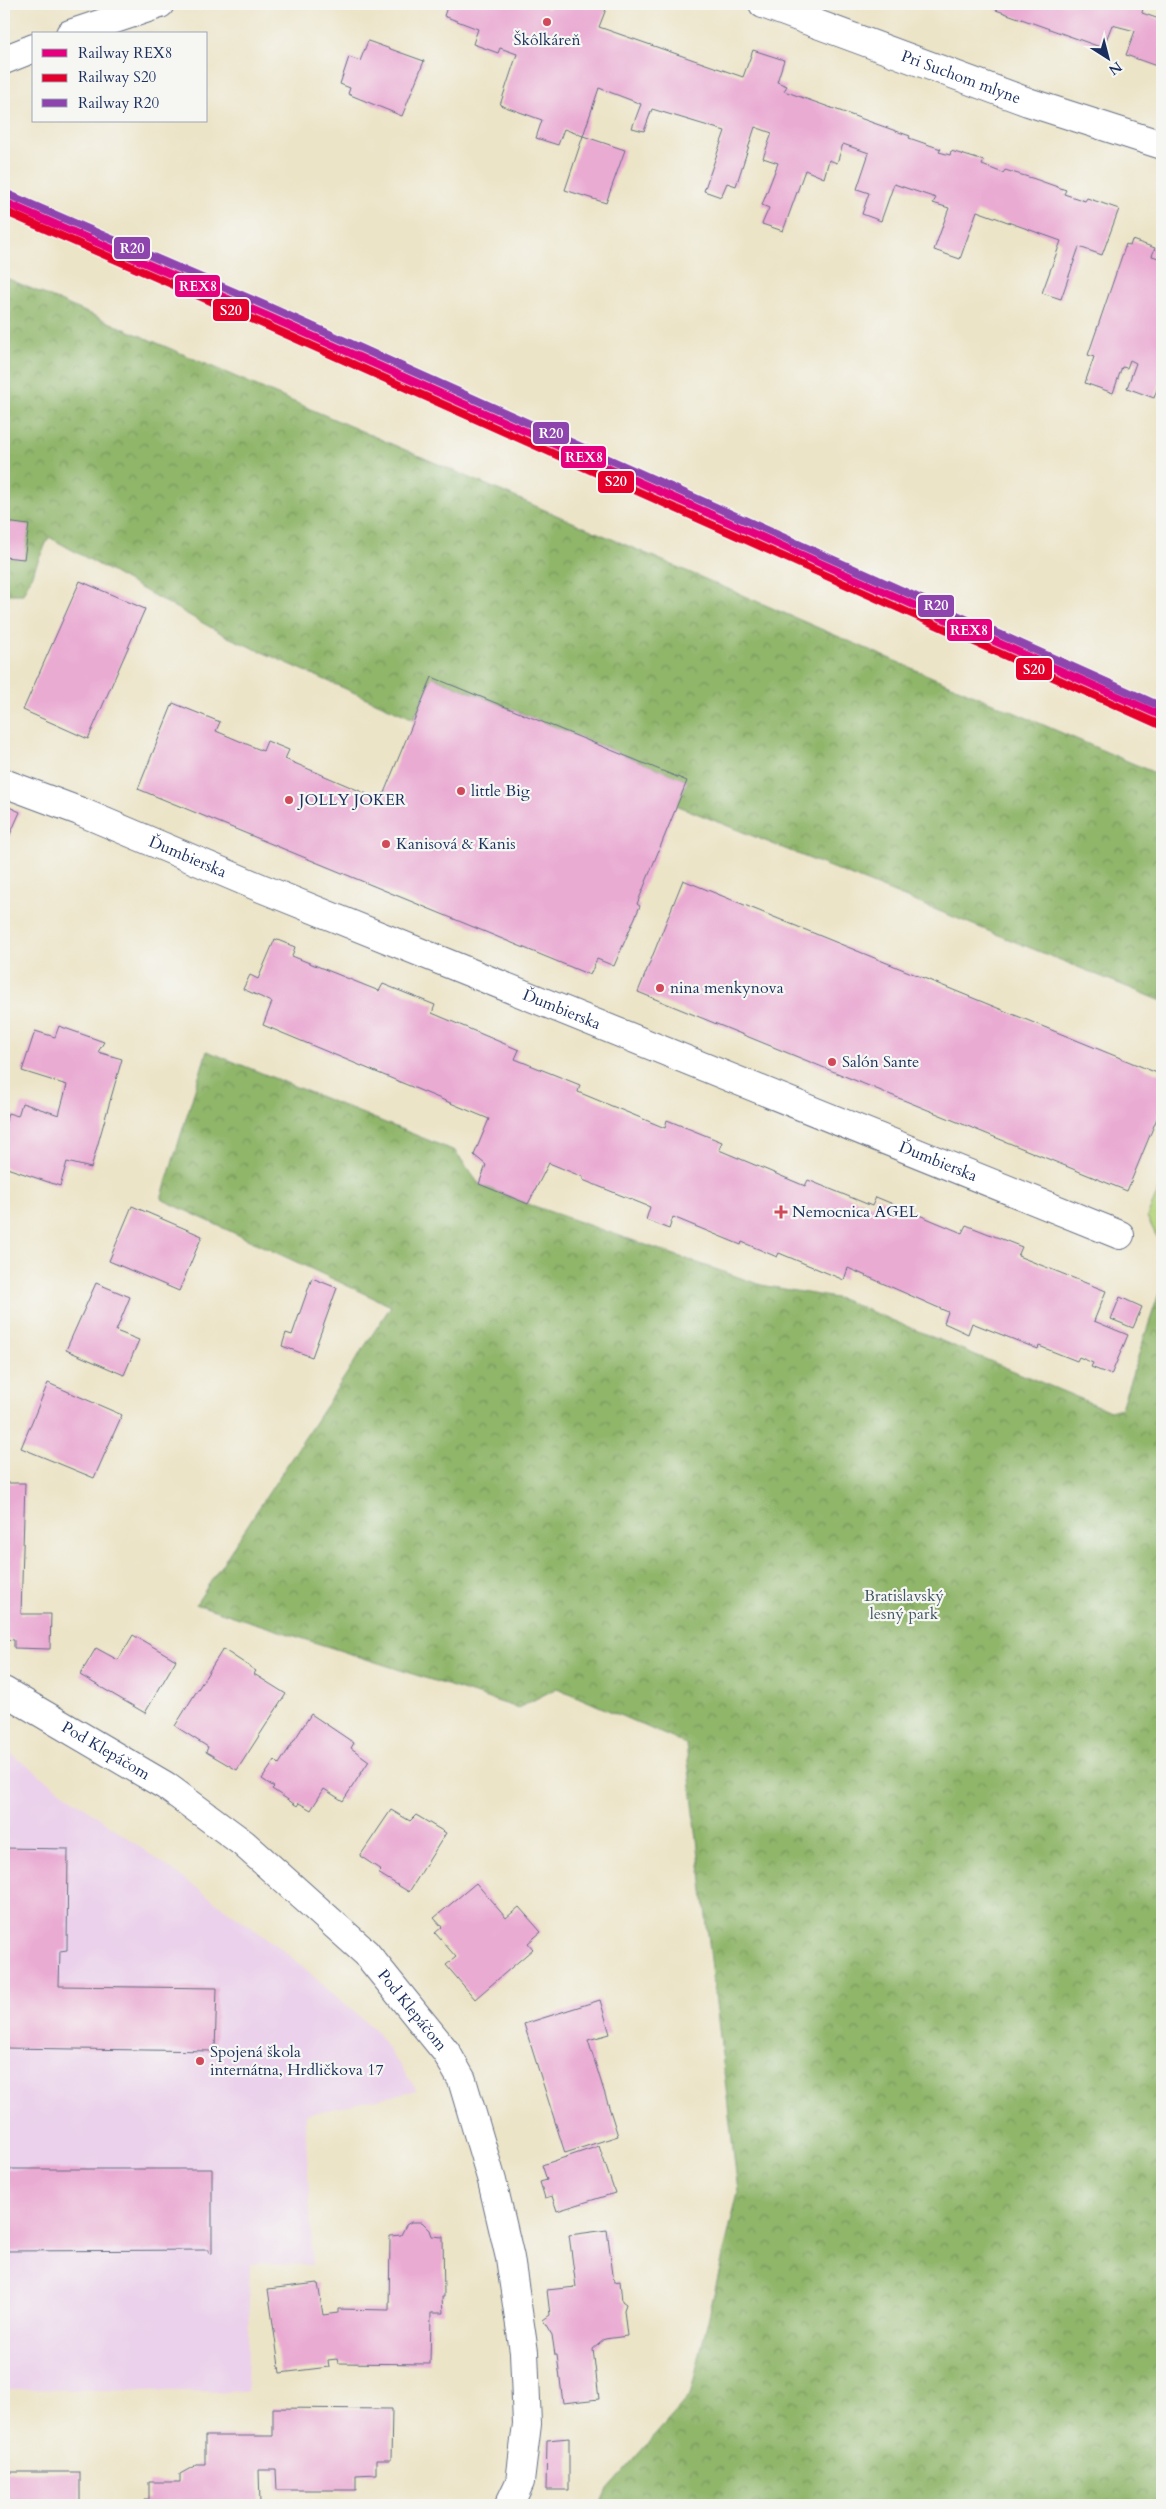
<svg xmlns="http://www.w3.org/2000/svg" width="1166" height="2509" viewBox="0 0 1166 2509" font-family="Cardo,serif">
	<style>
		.built { fill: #ebd1eb }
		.green { fill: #b5d47b; stroke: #68826c }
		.forest { fill: url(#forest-crowns); stroke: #567264 }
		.building { fill: #eaabd3 }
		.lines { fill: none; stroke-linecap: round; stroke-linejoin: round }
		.minor-casing { stroke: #646e83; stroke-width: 30 }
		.tertiary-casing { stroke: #646e83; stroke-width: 30 }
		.minor { stroke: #fff; stroke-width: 28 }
		.tertiary { stroke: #fff; stroke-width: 28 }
		.rail-1-casing { stroke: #f6f6f2; stroke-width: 11 }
		.rail-2-casing { stroke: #f6f6f2; stroke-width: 11 }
		.rail-3-casing { stroke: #f6f6f2; stroke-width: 11 }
		.rail-1 { stroke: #e5007d; stroke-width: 8 }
		.rail-2 { stroke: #e4002b; stroke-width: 8 }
		.rail-3 { stroke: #8e44ad; stroke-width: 8 }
		.poi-dot { fill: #d1495b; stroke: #f6f6f2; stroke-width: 2 }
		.labels { text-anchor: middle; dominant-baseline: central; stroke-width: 4.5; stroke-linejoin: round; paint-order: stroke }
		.poi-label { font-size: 16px; fill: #1b2f5e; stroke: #f6f6f2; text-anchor: start }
		.street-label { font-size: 16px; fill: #1b2f5e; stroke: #f6f6f2 }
		.park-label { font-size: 16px; fill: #425865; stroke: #f6f6f2 }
		.line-badge { stroke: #f6f6f2; stroke-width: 2 }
		.badge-label { font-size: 14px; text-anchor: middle; font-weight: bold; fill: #fff }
	</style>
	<defs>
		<pattern id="forest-crowns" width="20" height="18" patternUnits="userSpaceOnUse" patternTransform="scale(1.25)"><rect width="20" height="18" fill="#90b66b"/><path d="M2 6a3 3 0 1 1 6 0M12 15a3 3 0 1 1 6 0" fill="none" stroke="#75945b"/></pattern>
	</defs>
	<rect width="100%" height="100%" fill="#f6f6f2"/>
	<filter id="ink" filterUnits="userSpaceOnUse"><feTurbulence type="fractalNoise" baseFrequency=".02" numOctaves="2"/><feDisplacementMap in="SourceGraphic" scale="10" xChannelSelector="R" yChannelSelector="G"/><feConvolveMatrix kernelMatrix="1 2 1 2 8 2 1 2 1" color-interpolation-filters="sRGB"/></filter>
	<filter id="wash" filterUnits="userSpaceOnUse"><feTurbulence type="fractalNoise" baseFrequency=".0096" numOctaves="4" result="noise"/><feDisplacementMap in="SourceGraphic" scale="20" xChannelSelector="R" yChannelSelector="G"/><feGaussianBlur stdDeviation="1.12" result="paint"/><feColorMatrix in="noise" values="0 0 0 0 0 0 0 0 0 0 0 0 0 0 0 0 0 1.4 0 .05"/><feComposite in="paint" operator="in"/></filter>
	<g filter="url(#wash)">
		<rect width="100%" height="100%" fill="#ece4c7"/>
		<!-- built -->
		<polygon class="built" points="4,1749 283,1950 376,2031 417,2090 305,2115 313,2265 250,2263 247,2392 4,2389"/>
		<!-- green -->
		<polygon class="green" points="1162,1181 1162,1247 1147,1217"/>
		<!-- forest -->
		<g class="forest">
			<polygon points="4,277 1162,776 1162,1001 676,805 687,781 433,677 414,719 228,637 49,537 23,594 4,594"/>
			<polygon points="207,1051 455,1151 479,1184 528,1204 761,1285 841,1299 1110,1411 1121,1408 1162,1284 1162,2505 600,2505 607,2489 690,2396 738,2192 686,1744 557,1688 518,1708 196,1604 391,1306 161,1199"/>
		</g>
		<g id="blocks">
			<!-- building -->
			<g class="building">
				<polygon points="448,4 534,4 549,9 550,4 608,4 599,27 743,77 753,50 784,60 777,82 787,86 784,91 910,136 909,138 941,149 939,152 950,155 951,151 984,161 982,165 1003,173 1005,170 1035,179 1066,190 1064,194 1085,201 1087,198 1119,209 1102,255 1079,247 1061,299 1042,293 1061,241 977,211 960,259 934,250 949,208 933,203 936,198 894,184 881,221 862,214 869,193 857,189 869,153 843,144 837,163 829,160 824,178 805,170 783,231 762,224 769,208 762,205 778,163 763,158 772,133 755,127 736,186 727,183 721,197 704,191 725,131 652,109 644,131 632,128 641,104 599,88 583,136 625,150 606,203 565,190 583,136 564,129 558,145 536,138 542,120 500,105 517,54 500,48 498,53 473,44 478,29 444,16"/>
				<polygon points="998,4 1144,4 1142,13 1162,20 1162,68 1126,55 1135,31 1112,25 1103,48 996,10"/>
				<polygon points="368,41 424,61 402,116 348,94 350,88 340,84 349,57 360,61"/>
				<polygon points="1132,240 1155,248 1152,256 1162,259 1162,375 1154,398 1127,388 1136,363 1130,360 1127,368 1122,367 1113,393 1085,383 1094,357 1088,355 1126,244 1130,246"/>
				<polygon points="6,522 29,525 24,559 4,557"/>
				<polygon points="80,581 145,609 88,739 23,710"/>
				<polygon points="432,677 687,781 637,904 640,906 614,966 597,959 590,975 138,789 173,703 220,722 216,731 263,751 267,741 289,750 285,759 381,800"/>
				<polygon points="5,805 20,812 8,839 4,837"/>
				<polygon points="683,880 1162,1075 1162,1106 1127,1191 638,992"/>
				<polygon points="275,939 295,947 292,956 379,991 383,984 435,1005 432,1013 519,1050 515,1059 580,1085 578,1092 665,1128 667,1120 722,1142 719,1150 805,1186 808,1180 872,1206 876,1197 962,1233 966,1225 1022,1247 1018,1256 1106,1291 1094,1321 1128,1335 1111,1375 1091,1367 1093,1363 1079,1357 1077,1361 1039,1346 1038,1349 972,1323 968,1334 944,1323 948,1312 848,1268 844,1280 779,1253 777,1257 742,1242 741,1245 673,1217 669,1229 646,1220 650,1207 583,1180 583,1177 549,1163 528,1204 479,1184 486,1165 474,1155 489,1119 263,1025 272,1002 243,989 250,975 258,979"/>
				<polygon points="59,1026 104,1042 98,1052 122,1059 91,1168 67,1162 60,1186 4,1167 4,1153 7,1142 4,1141 4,1128 8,1113 18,1116 22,1103 59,1115 67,1085 22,1071 35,1031 55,1037"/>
				<polygon points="132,1206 202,1236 179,1291 109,1261"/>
				<polygon points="312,1278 337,1288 312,1357 282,1346 286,1333 292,1335"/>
				<polygon points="96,1283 130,1297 116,1331 139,1340 124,1375 66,1350"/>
				<polygon points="1120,1297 1142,1307 1133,1328 1111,1319"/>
				<polygon points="48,1383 122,1415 94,1478 21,1448"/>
				<polygon points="4,1483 25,1483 21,1614 51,1614 50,1649 14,1648 14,1640 4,1639"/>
				<polygon points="133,1635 176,1660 145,1713 80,1675 96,1648 118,1660"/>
				<polygon points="223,1649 256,1671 254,1674 286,1694 237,1770 206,1752 208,1747 175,1726"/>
				<polygon points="311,1714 354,1743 351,1748 369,1761 343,1801 324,1789 311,1810 299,1803 297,1806 272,1789 274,1787 262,1779 275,1760 279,1764"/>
				<polygon points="391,1810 410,1821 416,1815 446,1833 409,1892 378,1873 381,1870 360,1856"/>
				<polygon points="4,1848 68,1849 67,1950 60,1951 59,1986 217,1988 215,2051 4,2048 4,1988 7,1988 8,1948 4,1948"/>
				<polygon points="476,1883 506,1918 519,1907 541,1932 528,1943 533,1949 475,1999 446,1965 456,1957 435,1933 442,1927 434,1918"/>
				<polygon points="600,2000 610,2034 588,2040 618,2136 565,2153 524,2024"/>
				<polygon points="599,2146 615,2193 557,2211 552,2196 545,2198 540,2182 547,2180 542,2165"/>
				<polygon points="4,2169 212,2169 212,2253 209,2254 209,2250 4,2251"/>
				<polygon points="411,2222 422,2222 430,2230 432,2236 443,2237 444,2297 442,2297 443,2313 431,2313 430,2364 338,2363 337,2359 328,2360 329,2367 280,2373 268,2289 318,2283 323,2315 338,2313 338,2309 389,2310 390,2236 401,2235 406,2225"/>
				<polygon points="607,2230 614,2282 620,2281 622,2301 626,2304 624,2310 627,2336 605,2339 593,2349 599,2399 563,2403 557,2355 555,2355 552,2335 543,2320 550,2315 547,2290 576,2287 569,2235"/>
				<polygon points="273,2408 392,2409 391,2460 376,2460 376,2474 356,2475 356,2490 277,2490 276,2470 259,2470 260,2505 144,2505 144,2499 149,2499 149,2482 180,2482 180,2474 198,2464 205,2464 205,2436 273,2436"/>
				<polygon points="569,2438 569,2490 546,2490 547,2440"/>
				<rect x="4" y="2472" width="76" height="33"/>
			</g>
		</g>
	</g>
	<g filter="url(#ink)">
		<use href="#blocks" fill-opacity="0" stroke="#646e83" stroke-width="1"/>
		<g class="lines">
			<defs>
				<g id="minor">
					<path id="s1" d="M 763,4 L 1028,102 L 1162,145"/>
					<path id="s2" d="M 4,783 L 79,811 L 261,888 L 1120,1235"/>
					<path id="s3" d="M 4,1691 L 166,1786 L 243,1843 L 366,1953 L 446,2052 L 462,2080 L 492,2181 L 510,2258 L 524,2352 L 527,2424 L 520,2482 L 509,2505"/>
				</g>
				<g id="tertiary">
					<polyline points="70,34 160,4"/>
					<polyline points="4,60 34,48"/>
				</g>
			</defs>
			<!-- minor casing -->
			<use href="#minor" class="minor-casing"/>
			<!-- tertiary casing -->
			<use href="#tertiary" class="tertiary-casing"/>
			<!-- minor -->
			<use href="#minor" class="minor"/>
			<!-- tertiary -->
			<use href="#tertiary" class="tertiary"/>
			<defs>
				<polyline id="rail-1" points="4,202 265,315 1162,716"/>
				<polyline id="rail-2" points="4,211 261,323 1158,724"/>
				<polyline id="rail-3" points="7,194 269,307 1162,707"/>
			</defs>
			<!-- rail-1 casing -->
			<use href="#rail-1" class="rail-1-casing"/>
			<!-- rail-2 casing -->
			<use href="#rail-2" class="rail-2-casing"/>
			<!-- rail-3 casing -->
			<use href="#rail-3" class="rail-3-casing"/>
			<!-- rail-1 -->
			<use href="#rail-1" class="rail-1"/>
			<!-- rail-2 -->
			<use href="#rail-2" class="rail-2"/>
			<!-- rail-3 -->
			<use href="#rail-3" class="rail-3"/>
		</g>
	</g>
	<!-- markers -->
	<g class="poi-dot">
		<circle cx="547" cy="22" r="5"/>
		<circle cx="461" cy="791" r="5"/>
		<circle cx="289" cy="800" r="5"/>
		<circle cx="386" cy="844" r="5"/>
		<circle cx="660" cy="988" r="5"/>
		<circle cx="832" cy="1062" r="5"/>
		<path d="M778.5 1204.5h5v5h5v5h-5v5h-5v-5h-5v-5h5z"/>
		<circle cx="200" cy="2061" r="5"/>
	</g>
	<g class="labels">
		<!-- poi labels -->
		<g class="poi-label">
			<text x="547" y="40" text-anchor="middle">Škôlkáreň</text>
			<text x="471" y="791">little Big</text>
			<text x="299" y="800">JOLLY JOKER</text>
			<text x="396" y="844">Kanisová &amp; Kanis</text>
			<text x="670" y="988">nina menkynova</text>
			<text x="842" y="1062">Salón Sante</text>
			<text x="792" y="1212">Nemocnica AGEL</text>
			<text x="210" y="2052">Spojená škola<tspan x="210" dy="18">internátna, Hrdličkova 17</tspan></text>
		</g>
		<!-- street labels -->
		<g class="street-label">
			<text stroke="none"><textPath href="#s1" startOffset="211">Pri Suchom mlyne</textPath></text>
			<text stroke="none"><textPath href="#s2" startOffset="198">Ďumbierska</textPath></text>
			<text stroke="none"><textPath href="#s2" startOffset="602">Ďumbierska</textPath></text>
			<text stroke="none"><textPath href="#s2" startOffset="1008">Ďumbierska</textPath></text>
			<text stroke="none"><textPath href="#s3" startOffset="118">Pod Klepáčom</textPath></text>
			<text stroke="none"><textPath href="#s3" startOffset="522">Pod Klepáčom</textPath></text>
		</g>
		<!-- park labels -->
		<g class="park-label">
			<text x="904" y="1596">Bratislavský<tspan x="904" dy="18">lesný park</tspan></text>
		</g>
	</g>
	<g class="line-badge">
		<rect x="113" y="236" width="38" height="24" rx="5" fill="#8e44ad"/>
		<rect x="174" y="274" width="47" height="24" rx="5" fill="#e5007d"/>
		<rect x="212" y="298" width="38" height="24" rx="5" fill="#e4002b"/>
		<rect x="532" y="421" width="38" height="24" rx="5" fill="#8e44ad"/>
		<rect x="560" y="445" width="47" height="24" rx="5" fill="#e5007d"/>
		<rect x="597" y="470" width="38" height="24" rx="5" fill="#e4002b"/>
		<rect x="917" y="594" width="38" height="24" rx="5" fill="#8e44ad"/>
		<rect x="946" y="618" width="47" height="24" rx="5" fill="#e5007d"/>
		<rect x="1015" y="657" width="38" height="24" rx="5" fill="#e4002b"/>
	</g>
	<g class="badge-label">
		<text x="132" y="253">R20</text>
		<text x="198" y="291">REX8</text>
		<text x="231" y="315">S20</text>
		<text x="551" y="438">R20</text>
		<text x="584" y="462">REX8</text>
		<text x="616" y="486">S20</text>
		<text x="936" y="610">R20</text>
		<text x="969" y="635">REX8</text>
		<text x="1034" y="674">S20</text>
	</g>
	<!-- margin -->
	<rect width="1166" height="2509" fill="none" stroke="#f6f6f2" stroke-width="20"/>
	<!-- legend -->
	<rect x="32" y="32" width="175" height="90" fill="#f6f6f2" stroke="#9ea6b7"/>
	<rect x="42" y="49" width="25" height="8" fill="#e5007d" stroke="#9ea6b7"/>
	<text x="78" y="58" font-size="15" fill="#1b2f5e">Railway REX8</text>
	<rect x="42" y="74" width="25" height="8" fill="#e4002b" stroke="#9ea6b7"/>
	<text x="78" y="82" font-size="15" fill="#1b2f5e">Railway S20</text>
	<rect x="42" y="99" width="25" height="8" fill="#8e44ad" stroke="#9ea6b7"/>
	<text x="78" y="108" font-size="15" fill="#1b2f5e">Railway R20</text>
	<!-- north arrow -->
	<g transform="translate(1108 58) rotate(144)" stroke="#f6f6f2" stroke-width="4" paint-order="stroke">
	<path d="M0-4L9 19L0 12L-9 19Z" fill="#1b2f5e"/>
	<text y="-8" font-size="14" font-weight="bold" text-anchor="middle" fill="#1b2f5e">N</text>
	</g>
</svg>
